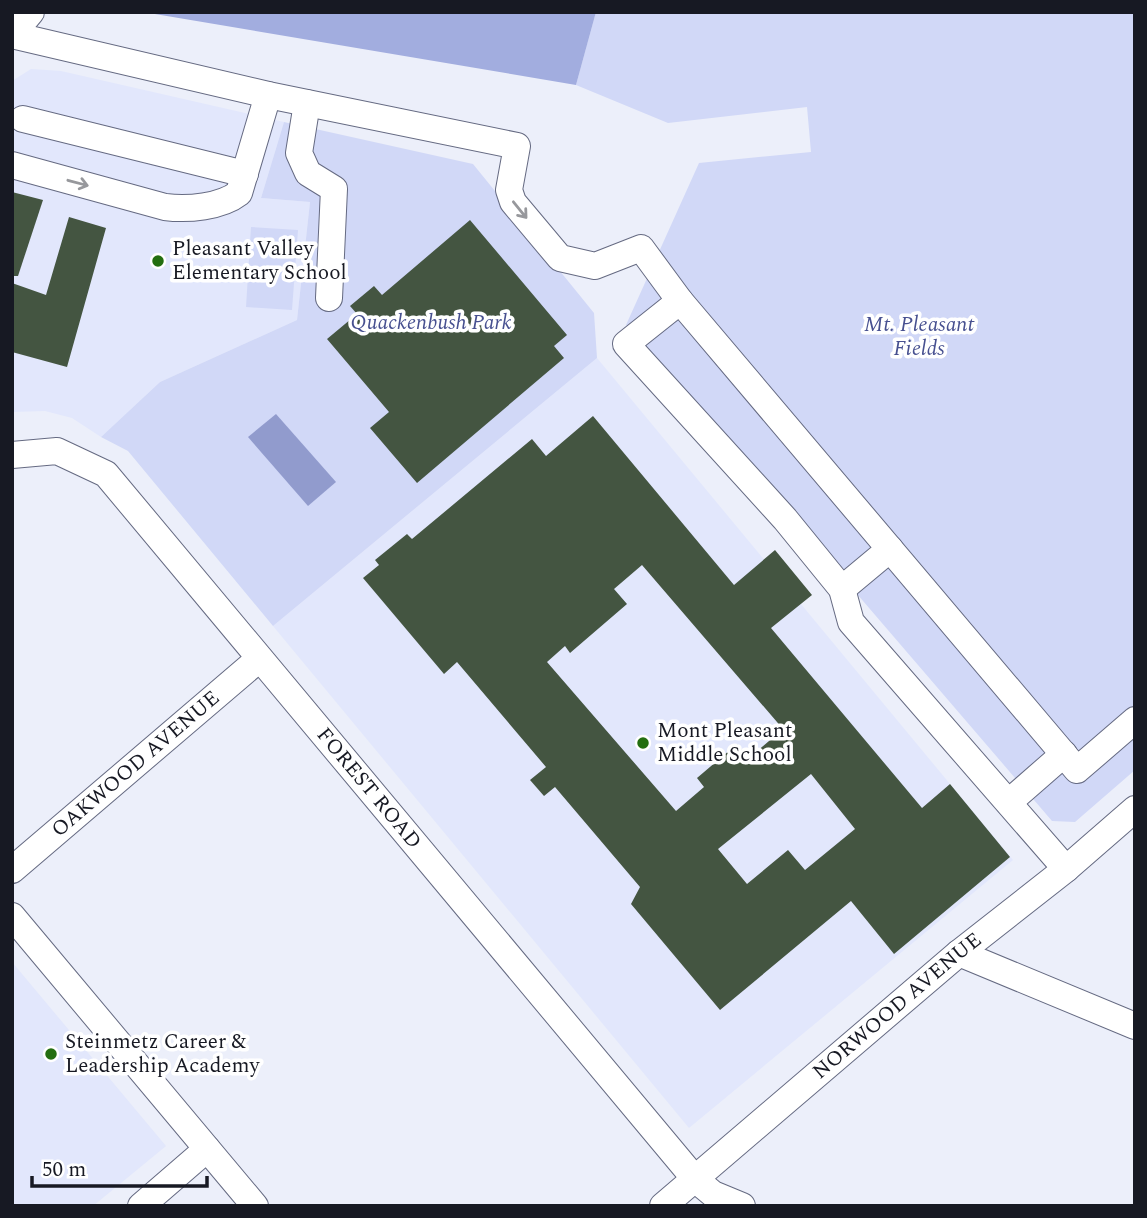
<svg xmlns="http://www.w3.org/2000/svg" width="1147" height="1218" viewBox="0 0 1147 1218" font-family="Spectral,serif">
	<style>
		.built { fill: #e2e7fc }
		.green { fill: #d1d8f7 }
		.forest { fill: #a2addf }
		.water { fill: #919bcd }
		.building { fill: #445541; fill-rule: evenodd }
		.lines { fill: none; stroke-linecap: round; stroke-linejoin: round }
		.minor-casing { stroke: #656a82; stroke-width: 28 }
		.minor { stroke: #fff; stroke-width: 26 }
		.oneway { stroke: #97989c }
		.poi-dot { fill: #236e10; stroke: #fff; stroke-width: 2.5 }
		.labels { text-anchor: middle; dominant-baseline: central; stroke-width: 7; stroke-linejoin: round; paint-order: stroke }
		.poi-label { font-size: 21px; fill: #171923; stroke: #fff; text-anchor: start }
		.park-label { font-size: 21px; font-style: italic; fill: #475090; stroke: #fff }
		.street-label { font-size: 21px; fill: #171923; stroke: #fff }
	</style>
	<rect width="100%" height="100%" fill="#eceffa"/>
	<!-- built -->
	<g class="built">
		<polygon points="31,69 61,71 284,122 261,198 310,202 297,320 160,382 101,437 72,418 45,411 12,412 12,81"/>
		<polygon points="597,358 1013,860 689,1128 273,626"/>
		<polygon points="12,962 166,1146 93,1206 12,1206"/>
	</g>
	<!-- green -->
	<g class="green">
		<polygon points="596,12 1135,12 1135,770 1075,822 1052,821 626,325 699,163 811,152 807,107 668,123 576,85"/>
		<polygon points="284,122 473,164 594,313 597,358 273,626 128,451 101,437 160,382 297,320 310,202 261,198"/>
		<polygon points="251,227 298,230 292,310 246,307"/>
	</g>
	<!-- forest -->
	<polygon class="forest" points="143,12 596,12 576,85"/>
	<!-- water -->
	<polygon class="water" points="276,414 336,482 308,506 248,437"/>
	<!-- building -->
	<g class="building">
		<polygon points="12,192 43,200 18,276 12,276"/>
		<polygon points="69,217 106,228 67,367 12,352 12,283 46,295"/>
		<polygon points="470,220 567,335 554,346 564,358 417,483 370,428 389,412 327,339 357,314 350,306 374,286 382,295"/>
		<path d="M 593,416 L 734,585 L 775,550 L 812,595 L 771,628 L 922,808 L 950,784 L 1010,857 L 894,954 L 851,901 L 720,1010 L 631,904 L 640,887 L 555,787 L 544,796 L 530,780 L 546,767 L 457,662 L 444,674 L 363,578 L 379,565 L 375,560 L 407,534 L 412,539 L 532,439 L 546,456 ZM 642,565 L 783,729 L 749,758 L 737,744 L 697,778 L 704,787 L 676,811 L 547,662 L 565,646 L 570,653 L 627,604 L 614,589 ZM 811,774 L 855,829 L 805,870 L 788,850 L 747,884 L 718,849 Z"/>
	</g>
	<g class="lines">
		<defs>
			<g id="minor">
				<polyline points="12,35 268,95 517,146 509,190 513,202 560,258 595,266 641,248 680,301 626,344 785,519 842,589 851,622 1066,869"/>
				<polyline points="12,35 31,12"/>
				<polyline points="307,103 299,153 308,173 334,189 329,298"/>
				<polyline points="23,119 245,174"/>
				<path d="M 12,165 L 165,207 C 188,210 221,207 239,193 L 268,95"/>
				<polyline points="680,301 1077,770 1135,720"/>
				<path id="s1" d="M 12,455 L 57,451 L 106,474 L 695,1179 L 713,1194 L 742,1206"/>
				<polyline points="842,589 890,549"/>
				<polyline points="1009,802 1064,754"/>
				<path id="s2" d="M 12,870 L 259,659"/>
				<polyline points="12,916 255,1206"/>
				<polyline points="959,953 1135,1026"/>
				<polyline points="141,1206 207,1149"/>
				<path id="s3" d="M 663,1206 L 959,953 L 1066,869 L 1135,809"/>
			</g>
		</defs>
		<!-- minor casing -->
		<use href="#minor" class="minor-casing"/>
		<!-- minor -->
		<use href="#minor" class="minor"/>
	</g>
	<!-- one-way arrows -->
	<defs><path id="oneway-shaft" d="M-6 0H5M1.5-3L5.5 0L1.5 3" fill="none" stroke-width="1.6" stroke-linecap="round" stroke-linejoin="round" transform="scale(1.75)"/></defs>
	<g class="oneway">
		<use href="#oneway-shaft" transform="translate(78 183) rotate(15)"/>
		<use href="#oneway-shaft" transform="translate(520 210) rotate(51)"/>
	</g>
	<!-- markers -->
	<g class="poi-dot">
		<circle cx="158" cy="261" r="7"/>
		<circle cx="643" cy="743" r="7"/>
		<circle cx="51" cy="1054" r="7"/>
	</g>
	<g class="labels">
		<!-- poi labels -->
		<g class="poi-label">
			<text x="172" y="249">Pleasant Valley<tspan x="172" dy="24">Elementary School</tspan></text>
			<text x="657" y="731">Mont Pleasant<tspan x="657" dy="24">Middle School</tspan></text>
			<text x="65" y="1042">Steinmetz Career &amp;<tspan x="65" dy="24">Leadership Academy</tspan></text>
		</g>
		<!-- park labels -->
		<g class="park-label">
			<text x="431" y="323">Quackenbush Park</text>
			<text x="919" y="325">Mt. Pleasant<tspan x="919" dy="24">Fields</tspan></text>
		</g>
		<!-- street labels -->
		<g class="street-label">
			<text stroke="none"><textPath href="#s2" startOffset="163">OAKWOOD AVENUE</textPath></text>
			<text stroke="none"><textPath href="#s1" startOffset="509">FOREST ROAD</textPath></text>
			<text stroke="none"><textPath href="#s3" startOffset="308">NORWOOD AVENUE</textPath></text>
		</g>
	</g>
	<!-- border -->
	<rect width="1147" height="1218" fill="none" stroke="#171923" stroke-width="28"/>
	<!-- scale -->
	<path d="M32 1176v10h175v-10" fill="none" stroke="#171923" stroke-width="3.5"/>
	<text x="42" y="1176" font-size="21" fill="#171923" stroke="#ffffff" stroke-width="5" paint-order="stroke">50 m</text>
</svg>
